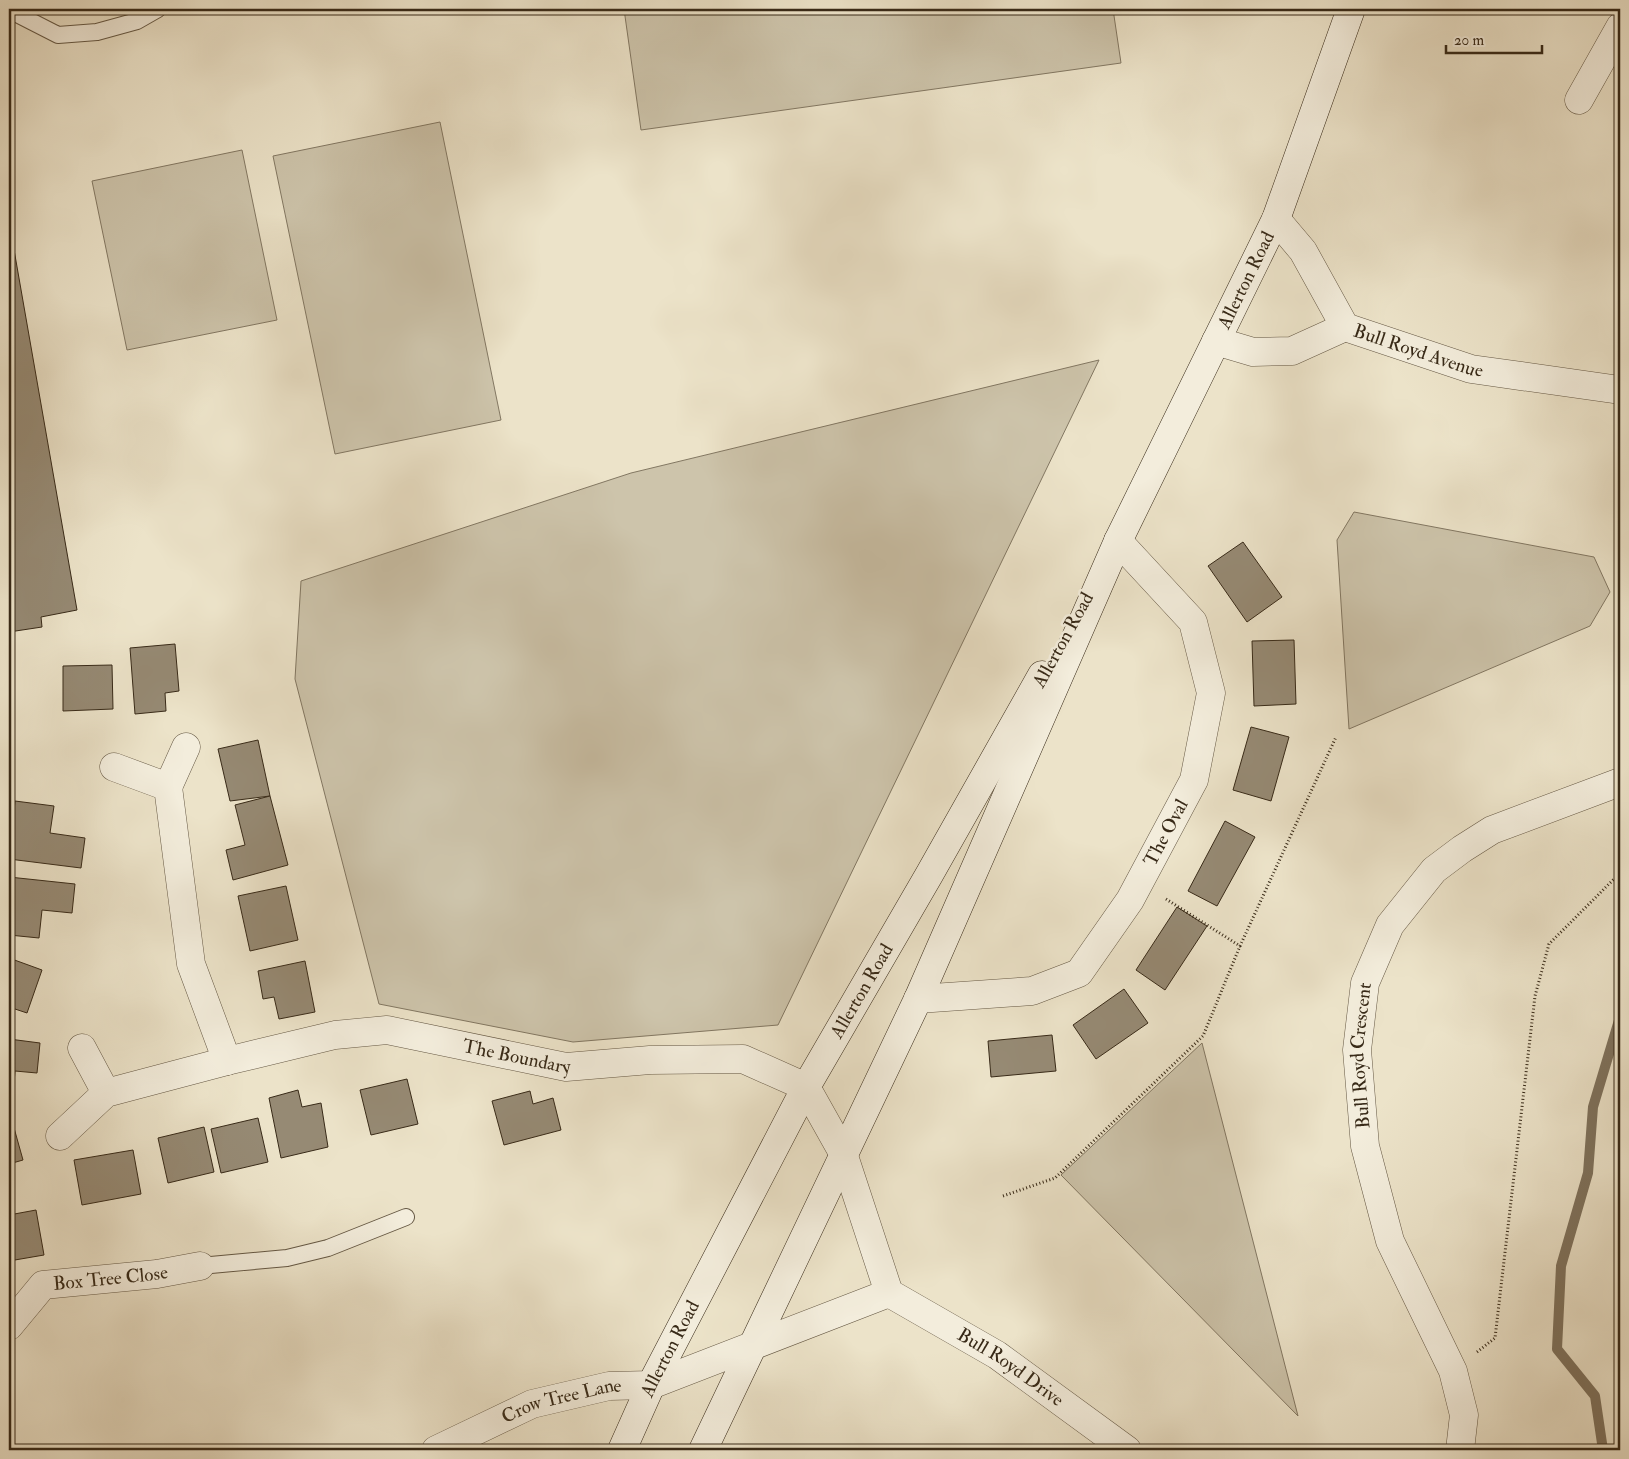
<svg xmlns="http://www.w3.org/2000/svg" width="1629" height="1459" viewBox="0 0 1629 1459" font-family="'IM FELL Double Pica',serif">
	<style>
		.green { fill: #cdc4ab; stroke: #827762 }
		.lines { fill: none; stroke-linecap: round; stroke-linejoin: round }
		.stream { stroke: #7f735e; stroke-width: 10 }
		.building { fill: #968a74; stroke: #382a18 }
		.lane-casing { stroke: #655844; stroke-width: 18 }
		.street-casing { stroke: #655844; stroke-width: 29 }
		.secondary-casing { stroke: #382a18; stroke-width: 29 }
		.path { stroke: #382a18; stroke-width: 3; stroke-dasharray: 1 2.5; stroke-linecap: butt }
		.lane { stroke: #f3eddc; stroke-width: 16 }
		.street { stroke: #f3eddc; stroke-width: 28 }
		.secondary { stroke: #f3eddc; stroke-width: 28 }
		.labels { text-anchor: middle; dominant-baseline: central; stroke-width: 5; stroke-linejoin: round; paint-order: stroke }
		.street-label { font-size: 19px; fill: #382a18; stroke: #f3eddc }
	</style>
	<rect width="100%" height="100%" fill="#ece3c9"/>
	<filter id="stains"><feTurbulence type="fractalNoise" baseFrequency=".004" numOctaves="4"/><feColorMatrix values="0 0 0 0 .2 0 0 0 0 .09 0 0 0 0 .02 0 0 0 .5 -.17"/></filter>
	<radialGradient id="worn" r=".72"><stop offset=".6" stop-color="#630" stop-opacity="0"/><stop offset="1" stop-color="#630" stop-opacity=".3"/></radialGradient>
	<!-- green -->
	<g class="green">
		<polygon points="624,9 1113,9 1121,63 641,130"/>
		<polygon points="440,122 501,420 335,454 273,156"/>
		<polygon points="242,150 277,320 127,350 92,181"/>
		<polygon points="1099,360 778,1025 573,1042 379,1004 295,679 301,581 631,473"/>
		<polygon points="1354,512 1594,557 1610,592 1590,626 1349,729 1337,540"/>
		<polygon points="1202,1043 1298,1416 1061,1175"/>
	</g>
	<g class="lines">
		<!-- stream -->
		<polyline class="stream" points="1603,1450 1595,1396 1557,1349 1561,1266 1588,1173 1593,1107 1620,1017"/>
	</g>
	<!-- building -->
	<g class="building">
		<polygon points="9,221 77,610 41,617 42,627 9,632"/>
		<polygon points="1243,542 1282,597 1247,622 1208,566"/>
		<polygon points="1294,640 1296,704 1254,706 1252,641"/>
		<polygon points="175,644 179,691 165,693 166,711 135,714 130,648"/>
		<polygon points="112,665 113,709 63,711 63,666"/>
		<polygon points="1251,727 1289,737 1271,801 1233,790"/>
		<polygon points="258,740 270,796 230,801 218,749"/>
		<polygon points="270,796 288,865 233,880 226,850 245,845 235,805"/>
		<polygon points="15,801 54,806 50,833 85,838 81,868 9,859"/>
		<polygon points="1225,821 1255,837 1217,906 1188,891"/>
		<polygon points="9,877 75,884 72,913 42,910 39,938 9,935"/>
		<polygon points="286,886 298,940 250,951 238,896"/>
		<polygon points="1177,907 1207,926 1165,990 1136,970"/>
		<polygon points="9,958 42,970 27,1013 9,1007"/>
		<polygon points="305,961 315,1012 279,1019 274,997 263,999 258,971"/>
		<polygon points="1124,989 1148,1023 1096,1059 1073,1025"/>
		<polygon points="1052,1035 1056,1071 991,1077 988,1041"/>
		<polygon points="9,1039 40,1043 37,1073 15,1071 14,1083 9,1083"/>
		<polygon points="407,1079 418,1124 371,1135 360,1090"/>
		<polygon points="298,1090 302,1107 321,1103 328,1147 281,1158 269,1098"/>
		<polygon points="530,1091 533,1104 553,1098 561,1130 504,1145 492,1101"/>
		<polygon points="9,1110 23,1160 9,1164"/>
		<polygon points="258,1118 268,1162 221,1173 211,1129"/>
		<polygon points="204,1127 214,1172 168,1183 158,1138"/>
		<polygon points="133,1150 141,1194 82,1205 74,1160"/>
		<polygon points="36,1210 44,1255 9,1261 9,1215"/>
	</g>
	<g class="lines">
		<defs>
			<g id="lane">
				<polyline points="11,11 58,35 97,32 137,21 158,9"/>
				<polyline points="200,1266 287,1258 328,1248 406,1217"/>
			</g>
			<g id="street">
				<polyline points="1579,100 1620,27"/>
				<path id="s1" d="M 1276,219 L 1303,251 L 1345,327 L 1471,369 L 1620,390"/>
				<polyline points="1216,341 1253,352 1292,351 1345,327"/>
				<polyline points="114,767 168,787 191,964 227,1061"/>
				<polyline points="168,787 186,747"/>
				<path id="s2" d="M 918,999 L 1032,991 L 1079,973 L 1130,900 L 1194,780 L 1211,693 L 1193,622 L 1118,541"/>
				<polyline points="82,1048 106,1093"/>
				<path id="s3" d="M 60,1136 L 106,1093 L 227,1061 L 335,1035 L 387,1030 L 566,1067 L 650,1060 L 743,1059 L 806,1087 L 843,1153 L 889,1293 L 997,1355 L 1127,1450"/>
				<path id="s4" d="M 9,1326 L 43,1285 L 157,1274 L 200,1266"/>
				<path id="s5" d="M 436,1450 L 532,1404 L 609,1386 L 651,1385 L 889,1293"/>
				<path id="s6" d="M 1460,1450 L 1464,1415 L 1453,1371 L 1390,1241 L 1365,1146 L 1357,1050 L 1365,983 L 1390,925 L 1434,870 L 1462,849 L 1492,830 L 1620,782"/>
			</g>
			<g id="secondary">
				<path id="s7" d="M 622,1450 L 651,1385 L 806,1087 L 929,875 L 1042,675"/>
				<path id="s8" d="M 703,1450 L 918,999 L 1118,541 L 1276,219 L 1351,9"/>
			</g>
		</defs>
		<!-- lane casing -->
		<use href="#lane" class="lane-casing"/>
		<!-- street casing -->
		<use href="#street" class="street-casing"/>
		<!-- secondary casing -->
		<use href="#secondary" class="secondary-casing"/>
		<!-- path -->
		<g class="path">
			<polyline points="1166,899 1240,946 1336,737"/>
			<polyline points="1003,1196 1055,1178 1203,1036 1240,946"/>
			<polyline points="1477,1352 1495,1338 1535,996 1549,944 1620,873"/>
		</g>
		<!-- lane -->
		<use href="#lane" class="lane"/>
		<!-- street -->
		<use href="#street" class="street"/>
		<!-- secondary -->
		<use href="#secondary" class="secondary"/>
	</g>
	<g class="labels">
		<!-- street labels -->
		<g class="street-label">
			<text stroke="none"><textPath href="#s8" startOffset="1290">Allerton Road</textPath></text>
			<text stroke="none"><textPath href="#s1" startOffset="206">Bull Royd Avenue</textPath></text>
			<text transform="translate(1063 640) rotate(-61)">Allerton Road</text>
			<text stroke="none"><textPath href="#s2" startOffset="330">The Oval</textPath></text>
			<text stroke="none"><textPath href="#s7" startOffset="518">Allerton Road</textPath></text>
			<text stroke="none"><textPath href="#s3" startOffset="484">The Boundary</textPath></text>
			<text stroke="none"><textPath href="#s6" startOffset="414">Bull Royd Crescent</textPath></text>
			<text stroke="none"><textPath href="#s4" startOffset="121">Box Tree Close</textPath></text>
			<text stroke="none"><textPath href="#s7" startOffset="112">Allerton Road</textPath></text>
			<text stroke="none"><textPath href="#s3" startOffset="1146">Bull Royd Drive</textPath></text>
			<text stroke="none"><textPath href="#s5" startOffset="136">Crow Tree Lane</textPath></text>
		</g>
	</g>
	<!-- margin -->
	<rect width="1629" height="1459" fill="none" stroke="#ece3c9" stroke-width="30"/>
	<rect x="10" y="10" width="1609" height="1439" fill="none" stroke="#382a18" stroke-width="2.5"/>
	<rect x="15" y="15" width="1599" height="1429" fill="none" stroke="#382a18"/>
	<!-- scale -->
	<path d="M1446 45v8h96v-8" fill="none" stroke="#382a18" stroke-width="2.5"/>
	<text x="1454" y="45" font-size="15" fill="#382a18" stroke="#f3eddc" stroke-width="4" paint-order="stroke">20 m</text>
	<rect width="100%" height="100%" filter="url(#stains)"/>
	<rect width="100%" height="100%" fill="url(#worn)"/>
</svg>
